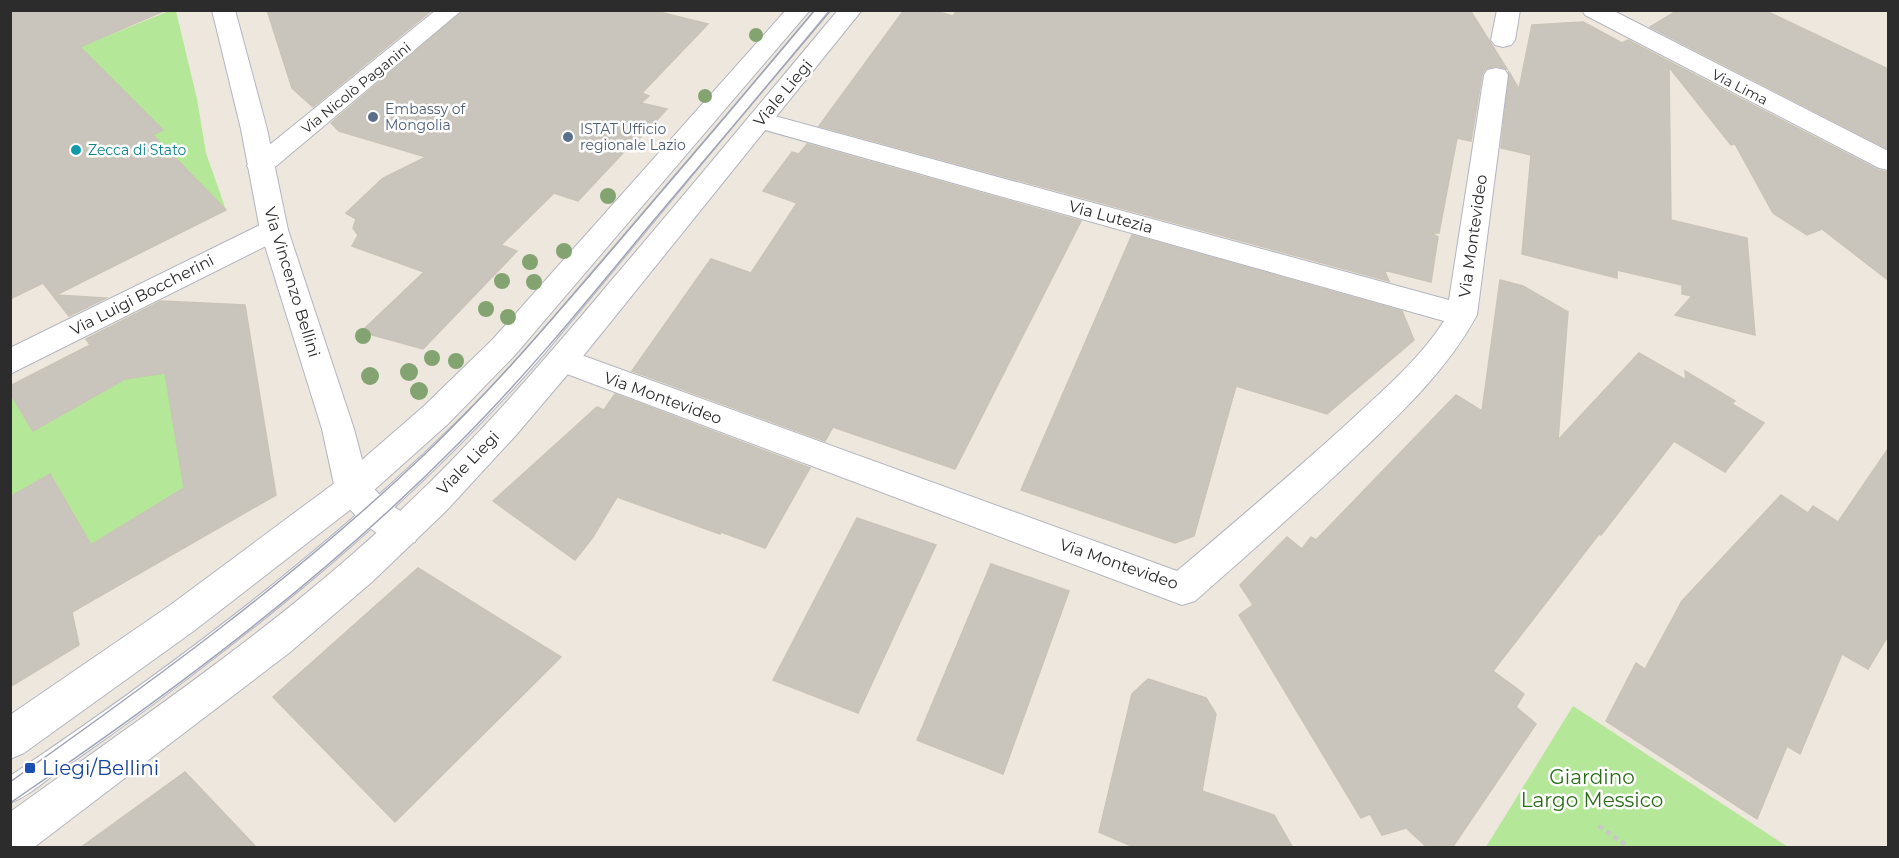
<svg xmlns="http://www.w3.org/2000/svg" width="1899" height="858" viewBox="0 0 1899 858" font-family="Montserrat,sans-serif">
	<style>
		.green { fill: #b5e799 }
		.building { fill: #c9c5bd; stroke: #cac3b7; stroke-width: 1.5 }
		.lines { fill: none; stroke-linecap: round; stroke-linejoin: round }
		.service-casing { stroke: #b2b5c0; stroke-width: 2 }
		.minor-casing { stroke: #b2b5c0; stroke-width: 2 }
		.tertiary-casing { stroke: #b2b5c0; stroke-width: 2 }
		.secondary-casing { stroke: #b2b5c0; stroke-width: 2 }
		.path { stroke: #c8c8c8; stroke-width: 4.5; stroke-dasharray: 5 4; stroke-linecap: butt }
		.service { fill: #fff; fill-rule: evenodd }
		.minor { fill: #fff; fill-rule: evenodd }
		.tertiary { fill: #fff; fill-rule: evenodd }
		.secondary { fill: #fff; fill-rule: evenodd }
		.tram { stroke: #a0a4b7; stroke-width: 1.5 }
		.tree { fill: #83a471 }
		.service-dot { fill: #5c6f8a; stroke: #fff; stroke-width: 2 }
		.culture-dot { fill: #0f9aa8; stroke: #fff; stroke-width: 2 }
		.transit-dot { fill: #1a4fb4; stroke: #fff; stroke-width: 2 }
		.labels { text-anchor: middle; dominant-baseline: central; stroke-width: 5; stroke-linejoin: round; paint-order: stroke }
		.far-street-label { font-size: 14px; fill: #2c2c2c; stroke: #fff }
		.far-service-label { font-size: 14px; fill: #4e5e75; stroke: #fff; text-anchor: start }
		.far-culture-label { font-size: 14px; fill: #0d838f; stroke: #fff; text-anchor: start }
		.street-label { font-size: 16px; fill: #2c2c2c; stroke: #fff }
		.near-transit-label { font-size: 20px; fill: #164399; stroke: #fff; text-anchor: start }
		.near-park-label { font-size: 20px; fill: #2b6e17; stroke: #fff }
	</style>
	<rect width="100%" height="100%" fill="#eee7de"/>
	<!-- green -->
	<g class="green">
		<polygon points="169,11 176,11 197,99 206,153 226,210 175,157 135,143 163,130 103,70 68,84 46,61"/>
		<polygon points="165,373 184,488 91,545 50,475 11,497 10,393 33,431 125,379"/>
		<polygon points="1573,706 1788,847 1486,847"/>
	</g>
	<!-- building -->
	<g class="building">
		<polygon points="10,10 166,10 80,47 163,130 153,135 226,210 56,295 106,298 69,316 43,283 10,299"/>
		<polygon points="267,10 432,10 313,107 292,88"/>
		<polygon points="464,10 651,10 708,24 642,93 649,96 641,103 667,109 640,138 637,138 578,201 554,193 501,245 517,251 423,349 361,332 424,272 352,246 358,235 353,228 356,219 346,213 383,178 426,157 339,131 331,123"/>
		<polygon points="904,10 932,10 953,16 957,10 1470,10 1507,69 1496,66 1485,69 1482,75 1471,141 1457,138 1439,233 1431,233 1438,237 1431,282 1384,270 1389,281 819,126"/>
		<polygon points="1678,10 1764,10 1888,69 1888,149 1650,27"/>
		<polygon points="1583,22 1622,43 1628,40 1878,170 1888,172 1888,280 1822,229 1807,235 1773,213 1735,144 1731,145 1669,67 1671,220 1747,238 1755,335 1675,315 1692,296 1682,294 1682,285 1617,270 1617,278 1522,254 1531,155 1501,148 1509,72 1519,89 1532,25"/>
		<polygon points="807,144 1081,221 955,469 833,427 825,441 632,371 711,259 751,273 797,203 763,191 792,152 799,154"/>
		<polygon points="1132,235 1402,311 1414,340 1327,414 1236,386 1194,536 1175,543 1021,490"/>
		<polygon points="1500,280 1523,286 1568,312 1558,440 1639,353 1686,380 1685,371 1735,401 1732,404 1764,423 1725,472 1674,441 1601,535 1599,534 1493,671 1524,694 1516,707 1536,724 1452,848 1428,848 1406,828 1382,835 1370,814 1361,818 1239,615 1253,605 1240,585 1287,537 1302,549 1311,537 1316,540 1456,395 1482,411"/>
		<polygon points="161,301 245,305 276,495 72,612 79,645 10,687 10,497 50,474 91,545 184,488 165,373 125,379 33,431 10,393 10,386 90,345 86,339"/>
		<polygon points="615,394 810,468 765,548 721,532 720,534 617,497 593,537 575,560 493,501 597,407 604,410"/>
		<polygon points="1888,449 1888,636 1868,669 1842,654 1800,754 1787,746 1757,819 1606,721 1636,663 1645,669 1682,601 1781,495 1808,513 1813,506 1838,522"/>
		<polygon points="857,518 936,545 858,713 773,680"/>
		<polygon points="991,564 1069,591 1003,774 917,740"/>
		<polygon points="418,568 561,657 395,822 273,697"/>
		<polygon points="1148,679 1206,698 1216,714 1202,791 1274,815 1293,848 1136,848 1099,832 1132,694"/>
		<polygon points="185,772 257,848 80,848"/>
	</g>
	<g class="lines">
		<defs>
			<path id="service" d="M 815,10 L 829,10 L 544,354 C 423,494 276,615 126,724 C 102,741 77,759 52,776 C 39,786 26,797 10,803 L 10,776 C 178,663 340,541 482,397 C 526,352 566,302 608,254 C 677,173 747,92 815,10 Z"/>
			<g id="minor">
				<polygon points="436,10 462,10 269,172 260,175 251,172 247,166 251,160"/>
				<polygon points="1497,10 1520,10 1515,40 1511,45 1503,47 1495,45 1491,40"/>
				<path d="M 1496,68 L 1505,70 L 1508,75 L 1477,315 C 1446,372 1399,415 1352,460 C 1301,508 1248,554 1195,601 L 1182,605 L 551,368 L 546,360 L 551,352 L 562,348 L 573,352 L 1177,571 C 1235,522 1294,472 1350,421 C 1383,390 1419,360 1444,321 L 751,126 L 747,120 L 751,114 L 760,112 L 1449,300 L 1484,75 L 1487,70 Z"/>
				<polygon points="274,220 284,223 288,230 284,237 10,374 10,348 264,223"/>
			</g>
			<g id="tertiary">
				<polygon points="212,10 235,10 267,129 288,230 354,429 368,482 386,502 415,520 420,531 415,542 402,546 389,542 362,522 340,499 335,489 322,429 260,230 241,129"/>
				<polygon points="1582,10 1612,10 1888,151 1888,170 1879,168 1585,15"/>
			</g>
			<g id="secondary">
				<polygon points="786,10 810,10 515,355 448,424 364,499 195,630 24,753 10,759 10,715 169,606 340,479 424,406 493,339"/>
				<path d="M 838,10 L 862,10 L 584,355 L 517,434 L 447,510 L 373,581 L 289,653 L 33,848 L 10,848 L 10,812 C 138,720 269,632 385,525 C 466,451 539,367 610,282 C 687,192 762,101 838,10 Z"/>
			</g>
		</defs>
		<!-- service casing -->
		<use href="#service" class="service-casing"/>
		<!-- minor casing -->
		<use href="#minor" class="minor-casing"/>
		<!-- tertiary casing -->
		<use href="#tertiary" class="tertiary-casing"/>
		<!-- secondary casing -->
		<use href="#secondary" class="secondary-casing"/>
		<!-- path -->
		<polyline class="path" points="1599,826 1630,848"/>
		<!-- service -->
		<use href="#service" class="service"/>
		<!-- minor -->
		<use href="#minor" class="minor"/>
		<!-- tertiary -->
		<use href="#tertiary" class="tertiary"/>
		<!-- secondary -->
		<use href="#secondary" class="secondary"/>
		<!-- tram -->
		<g class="tram">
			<path d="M 10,782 C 154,680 297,576 425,454 C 493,389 554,317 615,246 C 682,168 749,89 815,10"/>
			<path d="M 10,803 C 169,695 324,580 459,443 C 527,375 588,300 649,226 C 710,154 770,82 831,10"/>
		</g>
	</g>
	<!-- trees -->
	<g class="tree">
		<circle cx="756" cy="35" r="7"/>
		<circle cx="705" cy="96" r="7"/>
		<circle cx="608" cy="196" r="8"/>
		<circle cx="564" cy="251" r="8"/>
		<circle cx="530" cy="262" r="8"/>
		<circle cx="502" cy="281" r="8"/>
		<circle cx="534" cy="282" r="8"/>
		<circle cx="486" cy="309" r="8"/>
		<circle cx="508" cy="317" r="8"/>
		<circle cx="363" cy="336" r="8"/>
		<circle cx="432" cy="358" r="8"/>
		<circle cx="456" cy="361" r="8"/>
		<circle cx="409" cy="372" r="9"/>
		<circle cx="370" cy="376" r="9"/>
		<circle cx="419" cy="391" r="9"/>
	</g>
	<!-- markers -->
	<g class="service-dot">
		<circle cx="373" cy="117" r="6"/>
		<circle cx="568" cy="137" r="6"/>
	</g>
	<circle class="culture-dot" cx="76" cy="150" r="6"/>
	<rect class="transit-dot" x="24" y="762" width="12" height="12" rx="3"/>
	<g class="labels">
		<!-- far-street labels -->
		<g class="far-street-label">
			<text transform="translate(1740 87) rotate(27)">Via Lima</text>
			<text transform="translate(356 88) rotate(-39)">Via Nicolò Paganini</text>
		</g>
		<!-- far-service labels -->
		<g class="far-service-label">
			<text x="385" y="109">Embassy of<tspan x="385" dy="16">Mongolia</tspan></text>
			<text x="580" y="129">ISTAT Ufficio<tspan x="580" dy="16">regionale Lazio</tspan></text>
		</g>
		<!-- far-culture labels -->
		<g class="far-culture-label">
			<text x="88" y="150">Zecca di Stato</text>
		</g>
		<!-- street labels -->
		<g class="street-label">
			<text transform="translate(783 93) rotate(-50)">Viale Liegi</text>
			<text transform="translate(1111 217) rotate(15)">Via Lutezia</text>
			<text transform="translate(1473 236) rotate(-82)">Via Montevideo</text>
			<text transform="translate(292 282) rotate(73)">Via Vincenzo Bellini</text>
			<text transform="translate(142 295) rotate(-27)">Via Luigi Boccherini</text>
			<text transform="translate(663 398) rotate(20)">Via Montevideo</text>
			<text transform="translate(468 463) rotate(-46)">Viale Liegi</text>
			<text transform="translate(1119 564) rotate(19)">Via Montevideo</text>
		</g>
		<!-- near-transit labels -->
		<g class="near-transit-label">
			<text x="42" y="768">Liegi/Bellini</text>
		</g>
		<!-- near-park labels -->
		<g class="near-park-label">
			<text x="1592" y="777">Giardino<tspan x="1592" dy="23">Largo Messico</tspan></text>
		</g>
	</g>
	<!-- border -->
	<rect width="1899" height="858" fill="none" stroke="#2c2c2c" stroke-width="24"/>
</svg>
